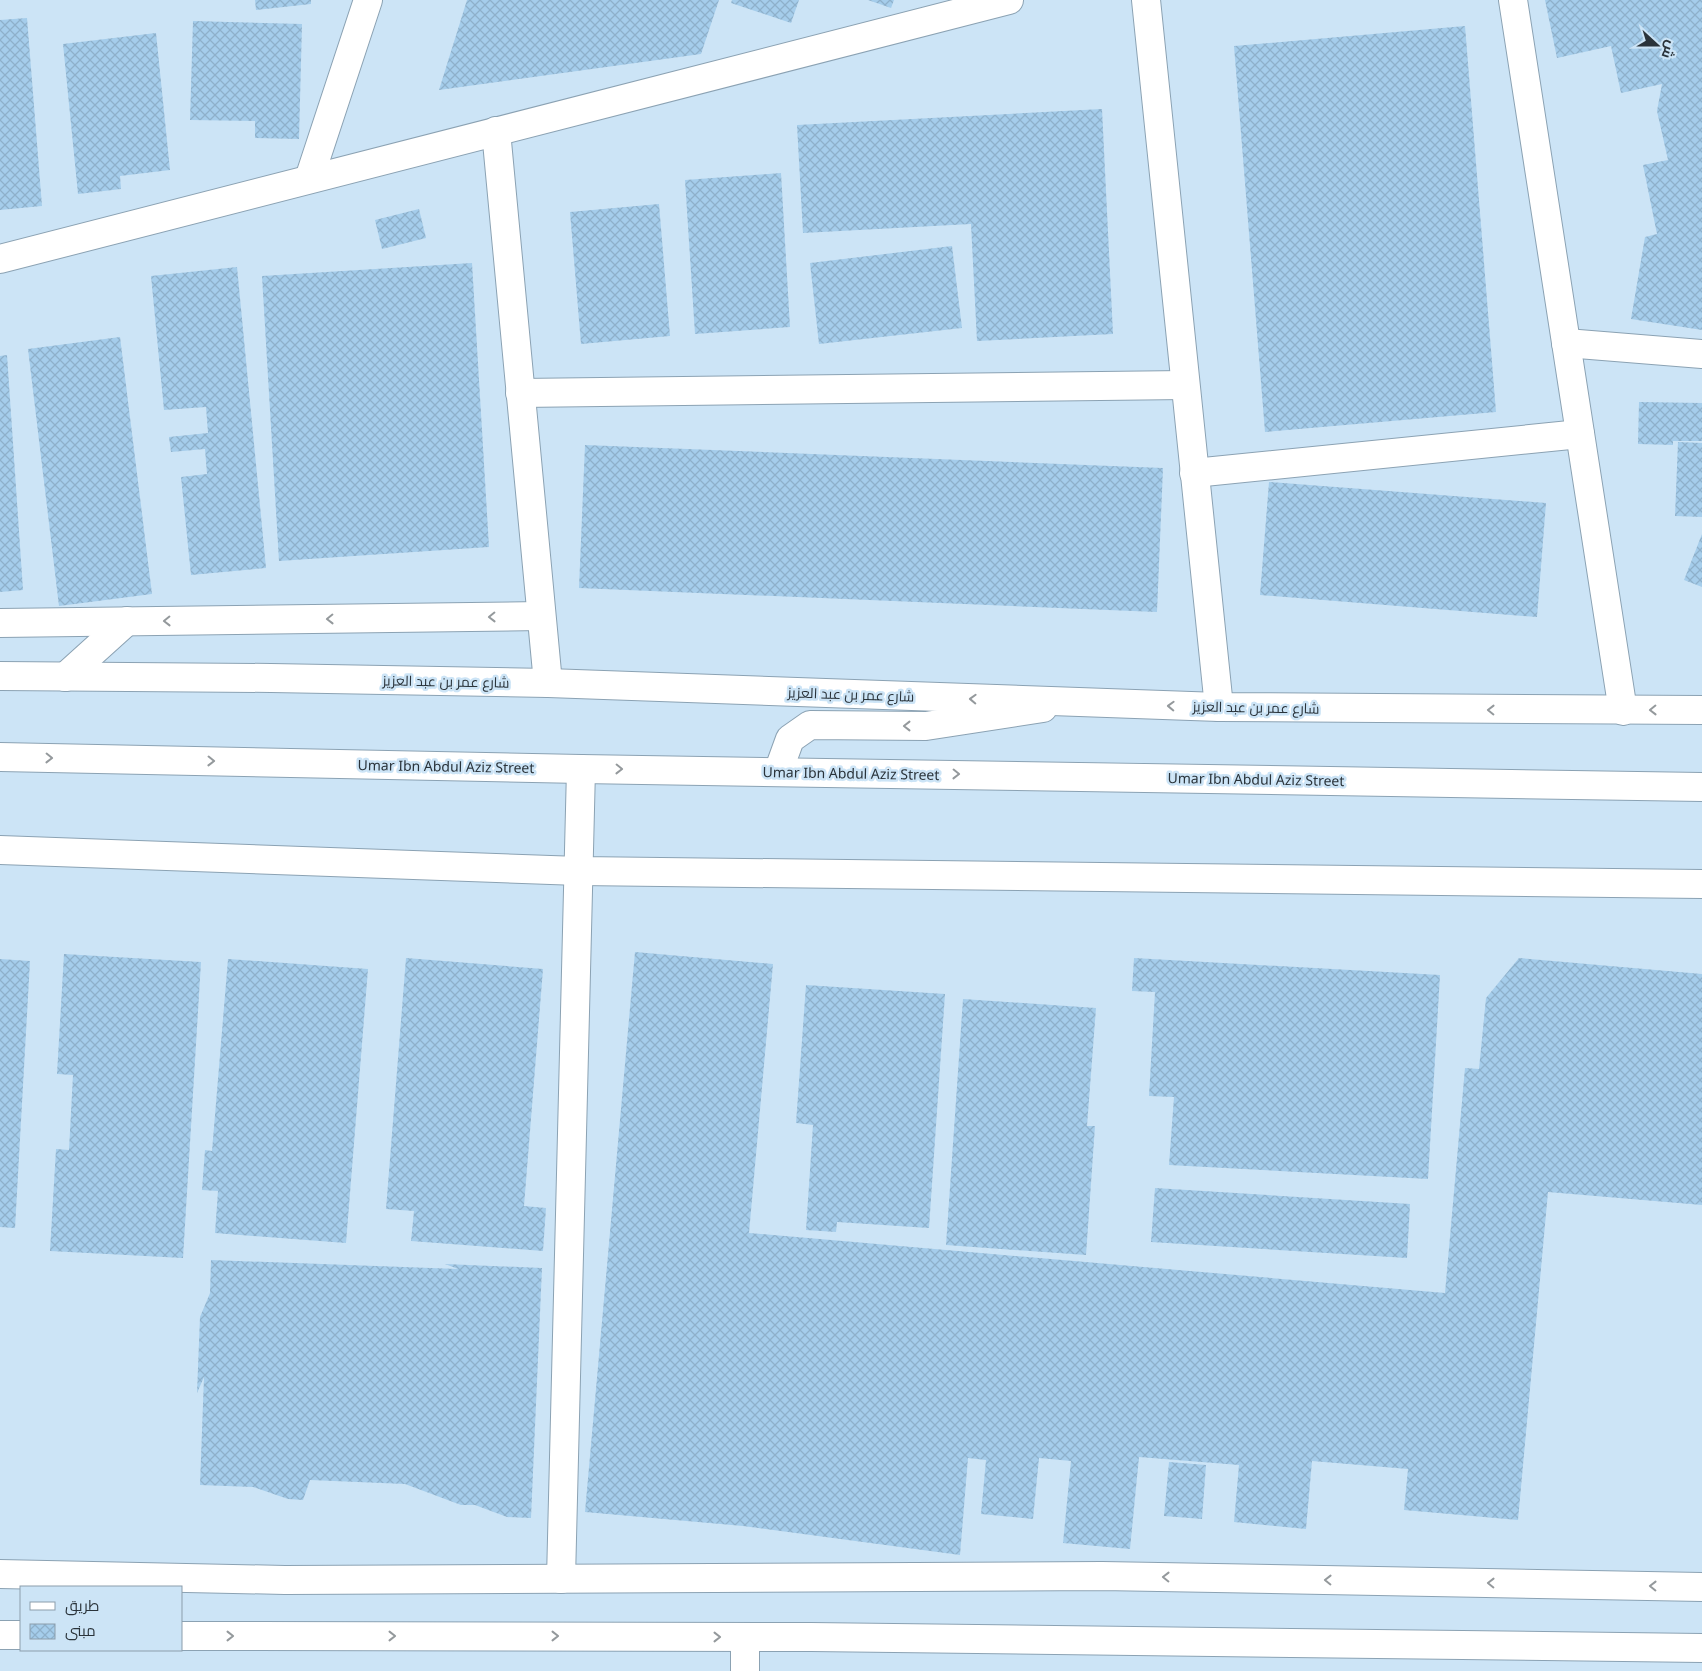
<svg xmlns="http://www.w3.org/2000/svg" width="1702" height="1671" viewBox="0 0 1702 1671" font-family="'Noto Sans',Cairo,sans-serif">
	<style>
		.building { fill: url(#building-cross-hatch) }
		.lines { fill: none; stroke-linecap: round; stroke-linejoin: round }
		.minor-casing { stroke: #8ba2b3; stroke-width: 30 }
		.secondary-casing { stroke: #8ba2b3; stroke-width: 30 }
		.minor { stroke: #fff; stroke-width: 28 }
		.secondary { stroke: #fff; stroke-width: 28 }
		.oneway { stroke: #94999c }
		.labels { text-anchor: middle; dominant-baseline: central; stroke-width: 5; stroke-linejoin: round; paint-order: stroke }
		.street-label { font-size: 14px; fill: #2a333a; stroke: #cce4f6 }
	</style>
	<defs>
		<pattern id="building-cross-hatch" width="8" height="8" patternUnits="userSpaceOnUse" patternTransform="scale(1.25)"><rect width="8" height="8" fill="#a5cdeb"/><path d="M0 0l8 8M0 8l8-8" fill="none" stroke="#8eb0ca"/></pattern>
	</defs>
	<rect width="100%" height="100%" fill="#cce4f6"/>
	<!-- building -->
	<g class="building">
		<polygon points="255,0 311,0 311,4 256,10"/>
		<polygon points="467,0 719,0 701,54 439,90"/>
		<polygon points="732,0 799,0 791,23 731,3"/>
		<polygon points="868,0 894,0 891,8"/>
		<polygon points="1545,0 1702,0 1702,330 1631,319 1645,237 1657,234 1643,165 1668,160 1657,111 1662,84 1621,93 1611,46 1557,58"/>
		<polygon points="27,18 42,206 0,210 0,20"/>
		<polygon points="193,21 302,24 299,139 255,138 255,121 190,120"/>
		<polygon points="1465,26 1496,412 1265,432 1234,46"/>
		<polygon points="156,33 170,170 120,176 121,189 78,194 63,44"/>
		<polygon points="1102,109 1113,334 977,341 971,224 803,233 797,125"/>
		<polygon points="781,173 790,327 695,334 685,180"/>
		<polygon points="659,204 670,336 581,344 570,212"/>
		<polygon points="419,209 426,238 382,249 375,220"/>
		<polygon points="952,246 962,328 819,344 810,263"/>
		<polygon points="472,263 489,547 279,561 262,276"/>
		<polygon points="237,267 266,568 191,575 181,477 207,474 205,449 171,452 169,437 208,433 206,407 164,410 151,276"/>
		<polygon points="120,337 152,594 59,606 28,349"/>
		<polygon points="7,355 23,590 0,592 0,356"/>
		<polygon points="1639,402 1702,403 1702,441 1673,441 1673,445 1638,444"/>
		<polygon points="1678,442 1702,443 1702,517 1675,516"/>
		<polygon points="585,445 1163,468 1157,612 579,588"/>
		<polygon points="1269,482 1546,503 1537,617 1260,595"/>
		<polygon points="1702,534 1702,587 1684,580"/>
		<polygon points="635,952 773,964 749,1233 1445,1293 1465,1068 1479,1069 1486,998 1519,958 1702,974 1702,1205 1548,1192 1518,1520 1404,1510 1408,1469 1312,1461 1306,1529 1234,1522 1239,1465 1139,1457 1130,1549 1063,1543 1071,1461 1039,1458 1033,1519 981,1514 986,1460 968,1458 960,1555 743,1526 585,1512"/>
		<polygon points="64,954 201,962 183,1258 50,1251 56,1149 69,1150 73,1075 57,1074"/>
		<polygon points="406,958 543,969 524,1206 546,1208 543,1251 411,1241 414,1211 386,1209"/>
		<polygon points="1134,958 1440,975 1428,1179 1169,1165 1174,1097 1149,1096 1155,992 1132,991"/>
		<polygon points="0,959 30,961 15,1228 0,1227"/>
		<polygon points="228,959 368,969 346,1243 215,1233 218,1191 202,1190 205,1150 212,1151"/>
		<polygon points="806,985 945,994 929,1228 837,1222 836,1232 806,1230 813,1125 796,1123"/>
		<polygon points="963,999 1096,1008 1087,1126 1095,1126 1086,1255 946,1245"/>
		<polygon points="1155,1188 1410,1204 1407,1258 1151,1242"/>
		<polygon points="211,1260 458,1269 445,1264 542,1268 531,1518 507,1517 475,1505 461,1505 405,1484 310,1480 303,1500 288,1499 253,1487 200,1485 204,1377 197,1393 200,1317 210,1293"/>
		<polygon points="1169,1462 1206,1465 1202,1519 1164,1516"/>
	</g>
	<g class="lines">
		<defs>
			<g id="minor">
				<polyline points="1146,0 1219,707"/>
				<polyline points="1513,0 1623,711"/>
				<polyline points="496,131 548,683"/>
				<polyline points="309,179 368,0"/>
				<polyline points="0,259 1009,0"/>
				<polyline points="1566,343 1702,354"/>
				<polyline points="520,393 1185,385"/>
				<polyline points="1194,473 1580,434"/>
				<polyline points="0,623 541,616"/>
				<polyline points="65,677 127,621"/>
				<polyline points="778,772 790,739 810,725 926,726 1043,708"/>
				<polyline points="0,850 579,871 1702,884"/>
				<polyline points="0,1574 285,1580 1102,1576 1702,1587"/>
				<polyline points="561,1579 581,769"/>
				<polyline points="0,1635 21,1635"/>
				<polyline points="181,1636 811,1637 1702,1648"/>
				<polyline points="745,1671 745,1637"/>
			</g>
			<g id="secondary">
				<polyline points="0,676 271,678 548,683 1219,707 1702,710"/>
				<polyline points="0,757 581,769 1702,787"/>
			</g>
		</defs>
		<!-- minor casing -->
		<use href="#minor" class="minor-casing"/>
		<!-- secondary casing -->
		<use href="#secondary" class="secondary-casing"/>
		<!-- minor -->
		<use href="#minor" class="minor"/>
		<!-- secondary -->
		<use href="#secondary" class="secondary"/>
	</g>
	<!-- one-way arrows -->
	<defs><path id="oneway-chevron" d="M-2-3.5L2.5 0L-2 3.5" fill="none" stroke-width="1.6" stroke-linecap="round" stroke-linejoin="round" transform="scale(1.25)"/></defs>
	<g class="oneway">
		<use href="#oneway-chevron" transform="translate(492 617) rotate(179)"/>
		<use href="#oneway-chevron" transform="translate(330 619) rotate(179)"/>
		<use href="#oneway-chevron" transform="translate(167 621) rotate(179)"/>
		<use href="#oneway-chevron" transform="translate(973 699) rotate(-178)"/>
		<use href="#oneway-chevron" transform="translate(1171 706) rotate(-178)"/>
		<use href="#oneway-chevron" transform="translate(1491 710) rotate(-179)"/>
		<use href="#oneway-chevron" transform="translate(1653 710) rotate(179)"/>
		<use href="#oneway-chevron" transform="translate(907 726) rotate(-180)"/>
		<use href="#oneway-chevron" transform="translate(49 758) rotate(1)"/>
		<use href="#oneway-chevron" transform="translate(211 761) rotate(1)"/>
		<use href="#oneway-chevron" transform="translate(619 769) rotate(1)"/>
		<use href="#oneway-chevron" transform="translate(956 774) rotate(1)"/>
		<use href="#oneway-chevron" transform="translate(1166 1577) rotate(-179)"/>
		<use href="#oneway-chevron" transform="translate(1328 1580) rotate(-179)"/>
		<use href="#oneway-chevron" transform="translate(1491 1583) rotate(-179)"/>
		<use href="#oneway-chevron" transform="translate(1653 1586) rotate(-179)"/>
		<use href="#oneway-chevron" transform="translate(230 1636)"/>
		<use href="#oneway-chevron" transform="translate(392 1636)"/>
		<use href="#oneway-chevron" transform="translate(555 1636)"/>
		<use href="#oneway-chevron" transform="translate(717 1637)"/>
	</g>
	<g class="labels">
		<!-- street labels -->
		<g class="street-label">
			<text transform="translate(446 681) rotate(1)">شارع عمر بن عبد العزيز</text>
			<text transform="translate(851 694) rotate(2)">شارع عمر بن عبد العزيز</text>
			<text transform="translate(1256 707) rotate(1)">شارع عمر بن عبد العزيز</text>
			<text transform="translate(446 766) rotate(1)">Umar Ibn Abdul Aziz Street</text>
			<text transform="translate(851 773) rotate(1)">Umar Ibn Abdul Aziz Street</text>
			<text transform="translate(1256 779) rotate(1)">Umar Ibn Abdul Aziz Street</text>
		</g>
	</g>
	<!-- legend -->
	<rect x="20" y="1586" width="162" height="65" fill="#cce4f6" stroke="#8b9dab"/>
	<rect x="30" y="1602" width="25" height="8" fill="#ffffff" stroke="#8b9dab"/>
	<text x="65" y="1611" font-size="15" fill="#2a333a">طريق</text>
	<rect x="30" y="1624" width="25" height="15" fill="url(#building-cross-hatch)" stroke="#8b9dab"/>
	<text x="65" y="1636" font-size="15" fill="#2a333a">مبنى</text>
	<!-- north arrow -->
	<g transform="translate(1657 45) rotate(111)" stroke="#cce4f6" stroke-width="4" paint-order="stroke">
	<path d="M0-4L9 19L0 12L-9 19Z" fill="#2a333a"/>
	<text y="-8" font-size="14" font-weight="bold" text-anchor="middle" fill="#2a333a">ش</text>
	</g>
</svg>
